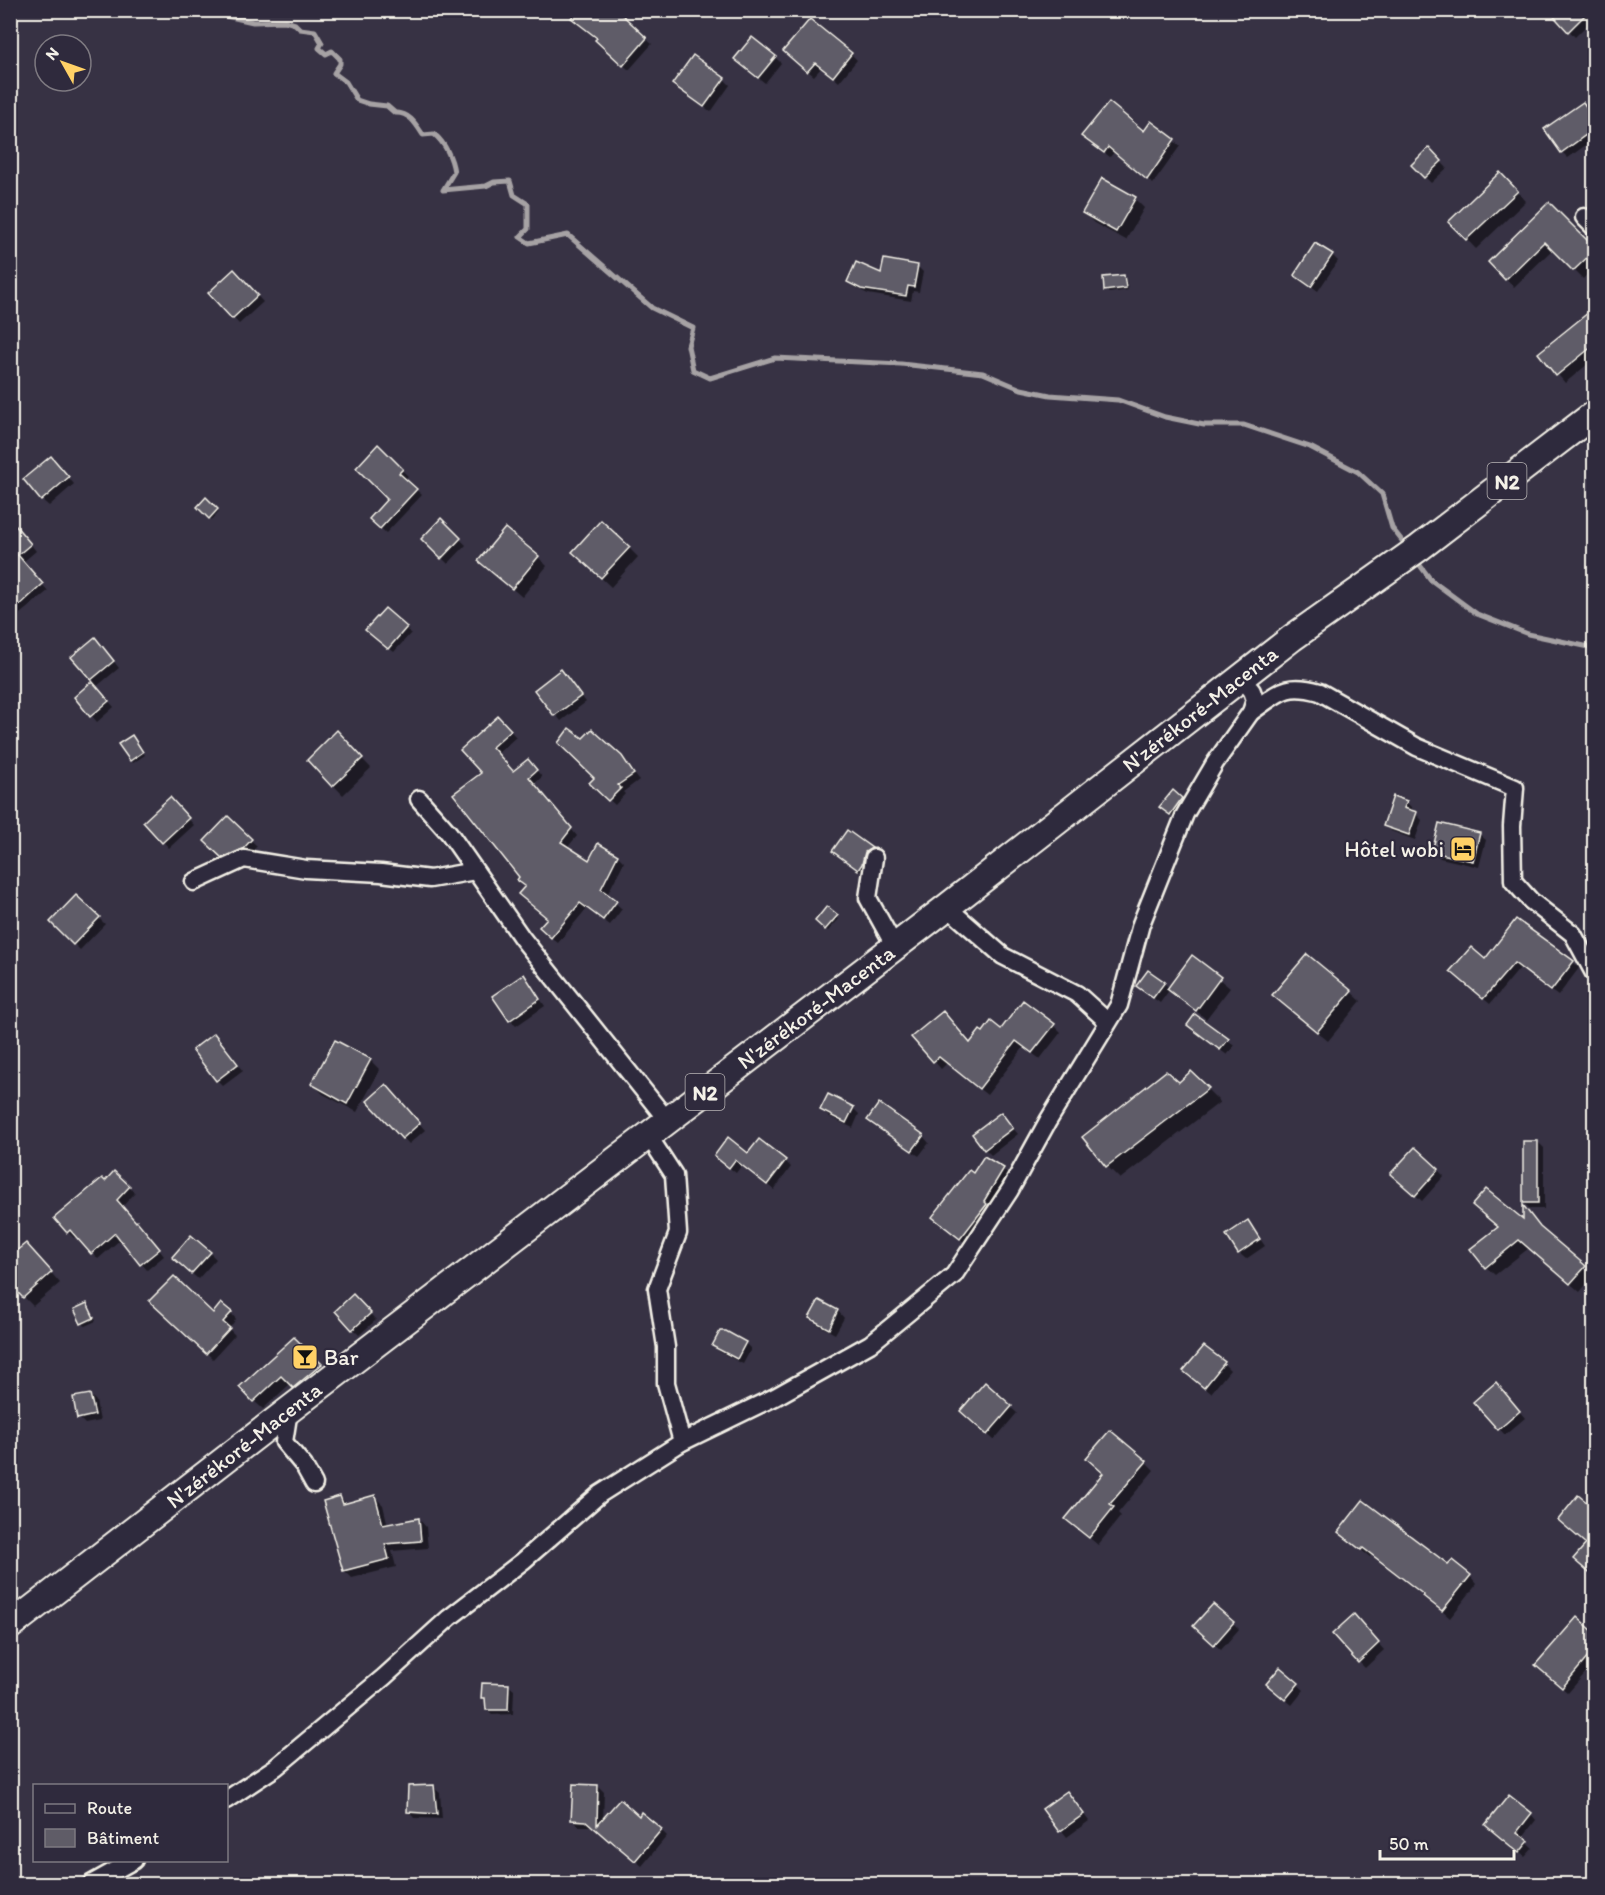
<svg xmlns="http://www.w3.org/2000/svg" width="1605" height="1895" viewBox="0 0 1605 1895" font-family="Itim,sans-serif">
	<style>
		.shadow { fill: #0007 }
		.lines { fill: none; stroke-linecap: round; stroke-linejoin: round }
		.stream { stroke: #a6a2a4; stroke-width: 5 }
		.building { fill: #5f5c67; stroke: #f4f1e8; stroke-width: 1.5 }
		.minor-casing { stroke: #f4f1e8; stroke-width: 21 }
		.highway-casing { stroke: #f4f1e8; stroke-width: 30 }
		.minor { stroke: #2f2a3d; stroke-width: 16 }
		.highway { stroke: #2f2a3d; stroke-width: 26 }
		.labels { text-anchor: middle; dominant-baseline: central; stroke-width: 4.5; stroke-linejoin: round; paint-order: stroke }
		.shield { fill: #2f2a3d; stroke: #b9b5b5; stroke-width: 1.5 }
		.shield-label { font-size: 21px; font-weight: bold; fill: #f4f1e8 }
		.street-label { font-size: 22px; fill: #f4f1e8; stroke: #2f2a3d }
		.poi-label { font-size: 22px; fill: #f4f1e8; stroke: #2f2a3d; text-anchor: end }
	</style>
	<rect width="100%" height="100%" fill="#373244"/>
	<filter id="ink" filterUnits="userSpaceOnUse"><feTurbulence type="fractalNoise" baseFrequency=".0167" numOctaves="2"/><feDisplacementMap in="SourceGraphic" scale="12" xChannelSelector="R" yChannelSelector="G"/><feConvolveMatrix kernelMatrix="1 2 1 2 8 2 1 2 1" color-interpolation-filters="sRGB"/></filter>
	<g filter="url(#ink)">
		<!-- shadow -->
		<g class="shadow">
			<polygon points="563,10 601,10 619,15 652,44 629,70 602,46 598,39"/>
			<polygon points="1397,10 1409,10 1405,17"/>
			<polygon points="1550,10 1594,10 1594,18 1575,37"/>
			<polygon points="851,54 857,60 839,82 822,67 814,76 791,57"/>
			<polygon points="775,57 781,63 765,83 742,65"/>
			<polygon points="724,79 730,85 711,112 674,84"/>
			<polygon points="1583,104 1594,117 1594,139 1568,158 1562,152"/>
			<polygon points="1151,124 1180,146 1153,184 1115,151 1110,157 1083,136 1144,133"/>
			<polygon points="1429,149 1447,168 1431,183 1413,165"/>
			<polygon points="1500,174 1526,201 1476,249 1450,222"/>
			<polygon points="1135,199 1144,208 1126,240 1094,223 1084,213"/>
			<polygon points="1573,227 1594,249 1594,267 1583,279 1553,249 1514,287 1490,262"/>
			<polygon points="1332,255 1338,261 1318,291 1296,275"/>
			<polygon points="917,266 923,272 919,292 913,291 911,301 868,294 854,287 849,282"/>
			<polygon points="234,271 263,302 239,324 210,293"/>
			<polygon points="1124,276 1126,279 1128,290 1109,293 1106,290"/>
			<polygon points="1594,306 1594,359 1565,383 1540,353 1594,310 1592,308"/>
			<polygon points="378,447 408,476 404,479 422,495 386,533 371,519 389,499"/>
			<polygon points="57,464 74,484 49,506 42,500"/>
			<polygon points="206,499 219,512 212,520 199,507"/>
			<polygon points="441,521 466,545 448,564 423,539"/>
			<polygon points="10,536 24,536 36,551 23,562 48,591 10,622"/>
			<polygon points="629,548 638,557 611,587 583,561"/>
			<polygon points="538,557 547,566 522,597 480,561"/>
			<polygon points="385,610 411,633 394,652 372,634"/>
			<polygon points="101,645 119,668 96,687 114,707 97,722 76,697 94,681 73,657"/>
			<polygon points="561,671 586,702 561,721 536,690"/>
			<polygon points="498,718 516,737 497,754 513,773 534,767 542,777 534,784 577,836 567,848 589,862 598,845 618,856 624,862 607,895 622,909 610,925 587,908 558,943 547,934 548,919 526,887 519,880 521,876 483,773"/>
			<polygon points="337,733 371,768 343,795 309,760"/>
			<polygon points="134,739 145,755 133,763 131,760"/>
			<polygon points="583,740 627,764 639,780 623,792 625,794 615,805 591,783 596,778"/>
			<polygon points="1173,793 1184,802 1174,817 1161,806"/>
			<polygon points="170,799 194,825 169,848 145,822"/>
			<polygon points="1406,802 1412,808 1411,812 1416,814 1422,820 1415,840 1391,831 1385,825"/>
			<polygon points="228,818 257,846 249,855 229,863 206,841"/>
			<polygon points="848,832 876,855 865,875 840,857"/>
			<polygon points="1479,834 1486,840 1479,867 1440,858 1434,851"/>
			<polygon points="76,897 105,924 80,950 52,922"/>
			<polygon points="827,908 839,919 828,931 817,921"/>
			<polygon points="1192,957 1230,988 1206,1019 1170,989 1160,1003 1144,991 1164,983 1169,988"/>
			<polygon points="1486,962 1573,962 1579,968 1558,996 1520,968 1490,1004 1458,977"/>
			<polygon points="524,976 545,1006 516,1026 510,1020"/>
			<polygon points="1351,992 1361,1001 1328,1041 1284,1005"/>
			<polygon points="1054,1025 1061,1032 1040,1059 1024,1047 987,1095 947,1063 941,1069 913,1037 971,1045 983,1034"/>
			<polygon points="1195,1031 1228,1040 1234,1046 1227,1055"/>
			<polygon points="219,1042 243,1071 223,1086 217,1080"/>
			<polygon points="370,1060 380,1070 357,1112 323,1094 313,1084"/>
			<polygon points="1191,1073 1220,1102 1120,1179 1107,1166 1179,1084"/>
			<polygon points="392,1092 425,1130 409,1144 369,1101"/>
			<polygon points="853,1108 859,1114 853,1128 828,1116 822,1110"/>
			<polygon points="1001,1114 1018,1134 991,1155 985,1149"/>
			<polygon points="876,1126 923,1136 929,1143 919,1156"/>
			<polygon points="1538,1142 1544,1148 1544,1209 1530,1209 1524,1203"/>
			<polygon points="749,1155 785,1161 791,1167 774,1190 742,1165 736,1173 722,1162"/>
			<polygon points="984,1158 1003,1170 1012,1178 969,1246 942,1225"/>
			<polygon points="1438,1170 1444,1176 1422,1201 1399,1180"/>
			<polygon points="114,1173 135,1193 122,1207 136,1224 143,1229 164,1256 147,1270 121,1239 98,1259 77,1235 74,1238 68,1232"/>
			<polygon points="1524,1209 1545,1233 1593,1276 1580,1292 1529,1248 1495,1275 1486,1267 1524,1222"/>
			<polygon points="1248,1222 1265,1246 1246,1259 1239,1253"/>
			<polygon points="210,1253 216,1259 198,1279 180,1263"/>
			<polygon points="35,1254 60,1283 33,1306 24,1297"/>
			<polygon points="353,1296 376,1320 359,1335 353,1329"/>
			<polygon points="151,1301 213,1315 231,1313 236,1319 229,1329 235,1335 213,1359"/>
			<polygon points="819,1302 838,1311 844,1318 835,1334 817,1324 811,1318"/>
			<polygon points="87,1305 96,1321 85,1326 83,1323"/>
			<polygon points="294,1339 329,1373 302,1396 290,1384 263,1409 254,1401"/>
			<polygon points="745,1343 751,1349 743,1364 720,1352 714,1346"/>
			<polygon points="1224,1364 1230,1370 1211,1393 1191,1377"/>
			<polygon points="985,1384 1017,1413 994,1440 968,1417"/>
			<polygon points="1501,1390 1525,1418 1505,1435 1475,1402"/>
			<polygon points="90,1395 96,1401 100,1421 85,1424 79,1418"/>
			<polygon points="1146,1462 1154,1470 1118,1513 1121,1516 1098,1545 1067,1519 1104,1473"/>
			<polygon points="340,1497 347,1504 375,1497 383,1505 388,1526 419,1519 426,1527 428,1548 392,1551 396,1567 352,1578 344,1570"/>
			<polygon points="1579,1497 1594,1510 1594,1577 1581,1565 1588,1544"/>
			<polygon points="1347,1539 1448,1566 1470,1576 1477,1584 1450,1618 1425,1596 1372,1554 1370,1557"/>
			<polygon points="1577,1619 1594,1634 1594,1663 1568,1693 1543,1671"/>
			<polygon points="1233,1623 1239,1629 1221,1650 1201,1632"/>
			<polygon points="1360,1623 1384,1650 1365,1668 1359,1662"/>
			<polygon points="1280,1669 1304,1690 1292,1705 1274,1690"/>
			<polygon points="508,1685 514,1690 513,1714 492,1715 487,1710 487,1702 483,1698"/>
			<polygon points="598,1786 604,1792 603,1821 639,1818 661,1830 667,1836 642,1866 594,1826 579,1826 573,1820"/>
			<polygon points="433,1787 440,1793 442,1819 414,1818 408,1811"/>
			<polygon points="1067,1793 1089,1821 1067,1837 1045,1809"/>
			<polygon points="1531,1814 1536,1820 1522,1838 1533,1848 1525,1857 1492,1830"/>
		</g>
		<g class="lines">
			<!-- stream -->
			<g class="stream">
				<path d="M 220,10 L 226,16 L 253,22 L 285,21 L 295,24 L 300,29 L 315,31 L 322,43 L 319,48 L 326,54 L 332,51 L 340,59 L 340,64 L 334,73 L 346,82 L 357,100 L 369,104 L 387,106 L 395,113 C 409,112 416,124 423,135 L 434,134 C 445,143 452,158 454,172 L 443,190 L 486,186 L 494,182 L 510,181 L 514,195 L 528,204 L 528,229 L 520,237 L 529,243 L 568,235 L 652,308 L 693,328 L 688,346 L 693,370 L 710,378 L 775,358 L 901,364 L 983,373 L 1021,389 L 1050,395 L 1118,400 L 1165,417 L 1204,425 L 1244,425 L 1310,447 L 1358,472 L 1382,494 L 1392,528 L 1407,547"/>
				<polyline points="1416,560 1431,580 1477,614 1528,634 1594,648"/>
			</g>
		</g>
		<!-- building -->
		<g class="building">
			<polygon points="578,10 617,10 647,38 623,66 595,40 597,38 571,18"/>
			<polygon points="1548,10 1590,10 1568,32"/>
			<polygon points="810,19 852,53 833,77 815,63 807,72 783,51"/>
			<polygon points="752,37 776,56 758,78 734,59"/>
			<polygon points="693,55 725,78 704,107 672,84"/>
			<polygon points="1109,102 1144,131 1151,121 1175,139 1147,180 1108,147 1104,153 1081,136"/>
			<polygon points="1583,102 1594,118 1594,129 1561,153 1544,129"/>
			<polygon points="1429,147 1442,161 1424,178 1411,165"/>
			<polygon points="1500,172 1518,191 1466,240 1448,222"/>
			<polygon points="1102,178 1136,197 1116,232 1082,213"/>
			<polygon points="1549,202 1594,247 1594,251 1573,271 1544,242 1505,280 1488,262"/>
			<polygon points="1315,243 1333,254 1311,287 1294,275"/>
			<polygon points="884,259 918,265 914,287 908,286 906,296 861,289 847,282 856,262 881,273"/>
			<polygon points="234,269 258,295 232,319 208,293"/>
			<polygon points="1124,275 1126,288 1104,291 1103,277"/>
			<polygon points="1594,308 1594,345 1556,376 1538,353"/>
			<polygon points="378,444 403,469 399,473 417,489 380,529 369,519 387,499 356,468"/>
			<polygon points="51,456 69,477 41,501 23,479"/>
			<polygon points="206,497 218,509 209,519 197,507"/>
			<polygon points="441,518 461,538 441,559 421,539"/>
			<polygon points="10,519 31,544 18,555 43,584 20,605 10,611"/>
			<polygon points="601,520 630,547 601,578 572,552"/>
			<polygon points="505,528 539,556 512,589 478,561"/>
			<polygon points="385,608 407,627 388,649 365,630"/>
			<polygon points="95,637 114,661 91,680 71,657"/>
			<polygon points="561,669 581,696 554,716 534,690"/>
			<polygon points="92,681 109,701 90,717 74,697"/>
			<polygon points="498,716 511,730 492,747 513,771 528,759 537,770 529,777 572,828 561,842 589,860 598,843 618,855 601,889 617,901 603,920 580,903 551,938 539,927 547,918 518,894 525,886 517,880 519,877 453,794 481,773 460,750"/>
			<polygon points="569,728 583,738 592,729 622,756 634,774 618,785 621,788 608,801 589,783 594,778 558,743"/>
			<polygon points="337,730 363,758 332,787 307,760"/>
			<polygon points="132,735 143,752 130,761 118,744"/>
			<polygon points="1173,790 1182,798 1170,815 1159,807"/>
			<polygon points="1393,796 1407,801 1404,808 1417,812 1409,835 1383,826"/>
			<polygon points="170,797 189,818 162,843 143,822"/>
			<polygon points="228,816 252,839 243,849 222,858 204,841"/>
			<polygon points="1439,823 1480,833 1473,861 1432,852"/>
			<polygon points="847,830 872,848 865,852 862,864 858,870 832,851"/>
			<polygon points="76,895 100,917 73,945 50,922"/>
			<polygon points="827,906 838,915 825,930 815,921"/>
			<polygon points="1516,919 1574,961 1551,991 1514,963 1483,999 1450,971 1471,947 1485,959"/>
			<polygon points="1307,954 1352,991 1317,1032 1272,995"/>
			<polygon points="1192,955 1221,977 1196,1011 1167,989"/>
			<polygon points="1148,970 1165,982 1153,998 1136,986"/>
			<polygon points="524,974 540,999 509,1021 492,996"/>
			<polygon points="1023,1000 1055,1024 1032,1053 1016,1041 979,1089 939,1057 933,1062 911,1037 943,1011 970,1043 980,1030 983,1032 991,1021 1001,1029"/>
			<polygon points="1195,1014 1229,1039 1220,1050 1187,1025"/>
			<polygon points="214,1033 238,1064 216,1081 192,1050"/>
			<polygon points="335,1040 371,1059 347,1104 311,1084"/>
			<polygon points="1166,1071 1179,1082 1191,1071 1209,1088 1106,1167 1082,1137"/>
			<polygon points="386,1084 420,1123 402,1139 367,1101"/>
			<polygon points="828,1094 854,1107 846,1123 820,1110"/>
			<polygon points="879,1103 924,1135 912,1151 867,1120"/>
			<polygon points="1001,1112 1013,1128 984,1150 972,1134"/>
			<polygon points="728,1137 748,1153 759,1139 786,1160 767,1185 735,1160 729,1168 714,1156"/>
			<rect x="1523" y="1141" width="15" height="62"/>
			<polygon points="1415,1147 1439,1169 1415,1196 1390,1174"/>
			<polygon points="984,1156 1004,1168 984,1201 987,1204 960,1239 932,1217 969,1170 973,1173"/>
			<polygon points="114,1171 130,1186 117,1200 136,1222 137,1221 160,1249 140,1265 115,1233 91,1254 70,1230 67,1233 54,1218 102,1178 105,1181"/>
			<polygon points="1486,1189 1523,1219 1523,1205 1540,1227 1586,1266 1570,1284 1519,1240 1485,1268 1470,1249 1498,1227 1472,1205"/>
			<polygon points="1248,1220 1260,1239 1238,1254 1226,1235"/>
			<polygon points="191,1235 211,1252 191,1274 172,1257"/>
			<polygon points="26,1243 52,1272 23,1298 10,1284 10,1256"/>
			<polygon points="174,1276 213,1313 221,1303 232,1312 223,1322 230,1328 206,1354 149,1301"/>
			<polygon points="353,1294 371,1313 352,1330 335,1311"/>
			<polygon points="819,1300 838,1310 829,1329 809,1318"/>
			<polygon points="87,1303 94,1318 81,1324 74,1309"/>
			<polygon points="720,1331 726,1331 746,1342 737,1359 712,1346"/>
			<polygon points="294,1337 322,1364 293,1388 281,1376 253,1402 239,1387"/>
			<polygon points="1204,1346 1225,1362 1204,1388 1183,1371"/>
			<polygon points="985,1382 1012,1406 987,1435 960,1411"/>
			<polygon points="1496,1382 1520,1411 1498,1430 1473,1402"/>
			<polygon points="90,1394 95,1415 77,1419 73,1397"/>
			<polygon points="1110,1430 1147,1461 1110,1504 1114,1507 1089,1538 1065,1519 1103,1473 1086,1458"/>
			<polygon points="375,1495 383,1525 419,1518 421,1541 385,1544 389,1559 343,1571 323,1501 340,1496 343,1504"/>
			<polygon points="1578,1495 1594,1508 1594,1577 1573,1559 1586,1544 1558,1520"/>
			<polygon points="1363,1500 1448,1564 1452,1560 1471,1575 1442,1611 1423,1596 1424,1595 1363,1548 1361,1550 1338,1532"/>
			<polygon points="1213,1604 1234,1622 1214,1645 1193,1626"/>
			<polygon points="1354,1614 1379,1643 1358,1663 1332,1634"/>
			<polygon points="1577,1617 1594,1632 1594,1650 1562,1688 1535,1665"/>
			<polygon points="1280,1667 1299,1683 1285,1700 1266,1684"/>
			<polygon points="482,1683 509,1684 508,1710 486,1710 485,1698 481,1698"/>
			<polygon points="573,1784 598,1785 597,1825 620,1799 639,1816 641,1812 662,1829 635,1861 610,1840 609,1841 586,1821 571,1820"/>
			<polygon points="434,1785 437,1814 407,1812 408,1786"/>
			<polygon points="1067,1791 1084,1814 1059,1832 1042,1809"/>
			<polygon points="1509,1795 1532,1813 1517,1832 1529,1841 1519,1853 1485,1825"/>
		</g>
		<g class="lines">
			<defs>
				<g id="minor">
					<polyline points="1584,217 1594,227"/>
					<path d="M 1251,712 C 1279,693 1284,682 1320,692 L 1417,747 L 1515,788 L 1512,826 L 1513,881 L 1531,901 L 1573,934 L 1594,973"/>
					<polyline points="419,799 449,833 522,938 667,1120"/>
					<polyline points="874,858 868,898 895,947"/>
					<polyline points="194,882 244,859 306,869 381,873 430,879 475,871"/>
					<polyline points="947,907 1003,956 1077,994 1108,1022"/>
					<polyline points="648,1135 674,1175 678,1233 657,1289 666,1347 666,1383 682,1442"/>
					<polyline points="289,1410 284,1442 304,1466 314,1484"/>
					<polyline points="226,1800 276,1767 384,1677 449,1618 523,1561 600,1494 682,1442 775,1397 870,1344 954,1275 1010,1190 1048,1121 1119,1005 1141,924 1185,814 1215,763 1251,712 1255,700 1252,691 1241,677"/>
					<polyline points="91,1884 134,1860"/>
				</g>
				<polyline id="highway" points="10,1626 289,1410 947,907 1292,638 1419,548 1594,414"/>
			</defs>
			<!-- minor casing -->
			<use href="#minor" class="minor-casing"/>
			<!-- highway casing -->
			<use href="#highway" class="highway-casing"/>
			<!-- minor -->
			<use href="#minor" class="minor"/>
			<!-- highway -->
			<use href="#highway" class="highway"/>
		</g>
	</g>
	<!-- icons -->
	<defs>
		<symbol id="hotel-square" viewBox="-11 -11 22 22"><rect x="-9" y="-9" width="18" height="18" rx="4" fill="#ffd166" stroke="#2f2a3d"/><path d="M-6-4.5h1.5V1H6V5H4.5V3h-9V5H-6ZM-4 0a1.8 1.8 0 1 1 3.6 0ZM.5 0V-2.5h3Q6-2.5 6 0Z" fill="#111"/></symbol>
		<symbol id="bar-square" viewBox="-11 -11 22 22"><rect x="-9" y="-9" width="18" height="18" rx="4" fill="#ffd166" stroke="#2f2a3d"/><path d="M-6-5H6L.8 .8V4.5H3.5V6h-7V4.5H-.8V.8Z" fill="#111"/></symbol>
	</defs>
	<g fill-rule="evenodd">
		<use href="#hotel-square" x="1448" y="834" width="30" height="30"/>
		<use href="#bar-square" x="290" y="1342" width="30" height="30"/>
	</g>
	<g class="labels">
		<!-- shield labels -->
		<g class="shield">
			<rect x="1487.5" y="463" width="39" height="36" rx="4.5"/>
			<rect x="685.5" y="1074" width="39" height="36" rx="4.5"/>
		</g>
		<g class="shield-label">
			<text x="1507" y="481">N2</text>
			<text x="705" y="1092">N2</text>
		</g>
		<!-- street labels -->
		<g class="street-label">
			<text transform="translate(1200 709) rotate(-38)">N'zérékoré-Macenta</text>
			<text transform="translate(816 1007) rotate(-37)">N'zérékoré-Macenta</text>
			<text transform="translate(244 1445) rotate(-38)">N'zérékoré-Macenta</text>
		</g>
		<!-- poi labels -->
		<g class="poi-label">
			<text x="1444" y="849">Hôtel wobi</text>
			<text x="324" y="1357" text-anchor="start">Bar</text>
		</g>
	</g>
	<!-- margin -->
	<rect width="1605" height="1895" fill="none" stroke="#2f2a3d" stroke-width="36"/>
	<rect x="18" y="18" width="1569" height="1859" fill="none" stroke="#f4f1e8" stroke-width="2" filter="url(#ink)"/>
	<!-- legend -->
	<rect x="33" y="1784" width="195" height="78" fill="#2f2a3d" stroke="#7e7a81" stroke-width="1.5"/>
	<rect x="45" y="1804" width="30" height="9" fill="#2f2a3d" stroke="#7e7a81" stroke-width="1.5"/>
	<text x="87" y="1814" font-size="18" fill="#f4f1e8">Route</text>
	<rect x="45" y="1829" width="30" height="18" fill="#5f5c67" stroke="#7e7a81" stroke-width="1.5"/>
	<text x="87" y="1844" font-size="18" fill="#f4f1e8">Bâtiment</text>
	<!-- north arrow -->
	<g transform="translate(63 63) rotate(310)"><circle r="28" fill="#2f2a3d" stroke="#7e7a81" stroke-width="1.5"/>
	<path d="M0-4.5L10 22L0 15L-10 22Z" fill="#ffd166"/>
	<text y="-9" font-size="16" font-weight="bold" text-anchor="middle" fill="#f4f1e8">N</text>
	</g>
	<!-- scale -->
	<path d="M1380 1850v9h134v-9" fill="none" stroke="#f4f1e8" stroke-width="3"/>
	<text x="1389" y="1850" font-size="18" fill="#f4f1e8" stroke="#2f2a3d" stroke-width="4.5" paint-order="stroke">50 m</text>
</svg>
